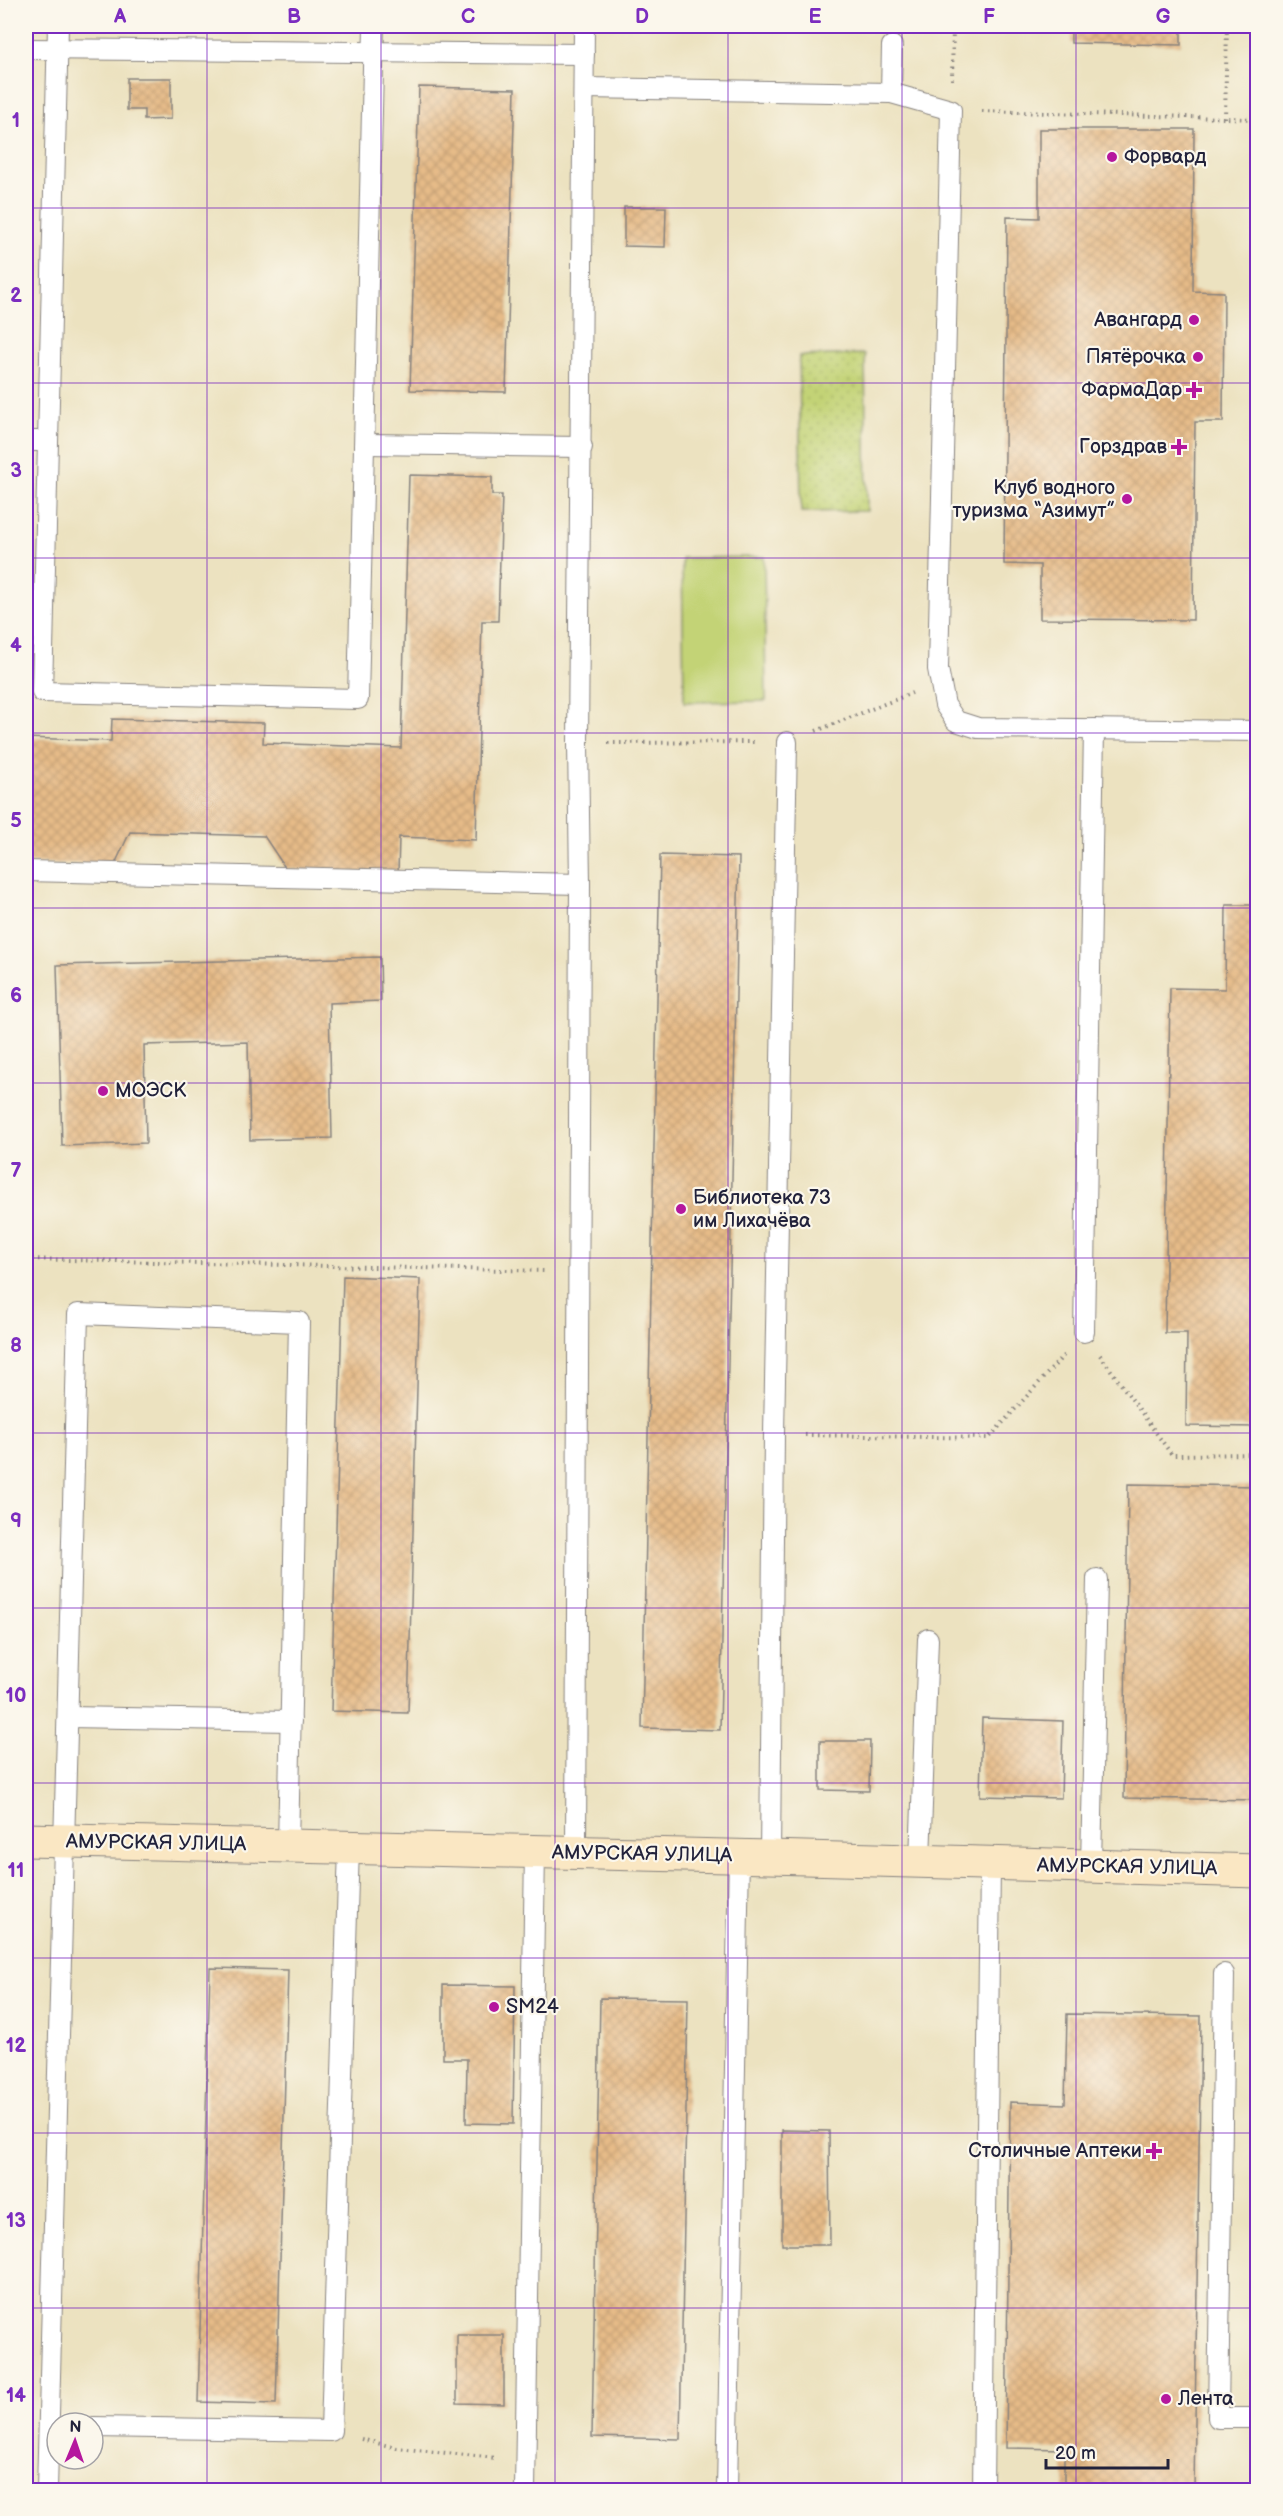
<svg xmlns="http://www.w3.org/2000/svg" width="1283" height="2516" viewBox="0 0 1283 2516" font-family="'Balsamiq Sans',sans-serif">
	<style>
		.park { fill: url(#park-dots); stroke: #727a58; stroke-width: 1.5 }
		.pitch { fill: #c3d376; stroke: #727a58; stroke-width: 1.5 }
		.building { fill: url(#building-cross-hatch) }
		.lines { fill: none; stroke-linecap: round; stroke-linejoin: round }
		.lane-casing { stroke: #87827e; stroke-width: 22 }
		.secondary-casing { stroke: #87827e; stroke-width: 35 }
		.path { stroke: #87827e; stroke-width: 4; stroke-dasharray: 1.5 4.5; stroke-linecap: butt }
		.lane { stroke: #fff; stroke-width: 20 }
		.secondary { stroke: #fae7c3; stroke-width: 33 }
		.grid { fill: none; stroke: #7b2cbf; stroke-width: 1.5; stroke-opacity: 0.55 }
		.poi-dot { fill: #b5179e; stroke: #fbf7ec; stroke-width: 2 }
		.labels { text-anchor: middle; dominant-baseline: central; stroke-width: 4.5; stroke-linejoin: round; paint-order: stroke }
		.poi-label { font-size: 20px; fill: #22223b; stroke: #fbf7ec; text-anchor: end }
		.street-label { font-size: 20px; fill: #22223b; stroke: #fbf7ec }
		.neatline { fill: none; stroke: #7b2cbf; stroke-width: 2 }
		.grid-label { font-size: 20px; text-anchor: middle; font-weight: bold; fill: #7b2cbf }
	</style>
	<defs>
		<pattern id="park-dots" width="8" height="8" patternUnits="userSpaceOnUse" patternTransform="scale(1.5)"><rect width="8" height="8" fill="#c3d376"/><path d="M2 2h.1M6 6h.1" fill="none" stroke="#a7b567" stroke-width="1.8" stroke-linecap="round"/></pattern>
		<pattern id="building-cross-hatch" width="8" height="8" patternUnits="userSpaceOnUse" patternTransform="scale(1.5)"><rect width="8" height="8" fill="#e6bb88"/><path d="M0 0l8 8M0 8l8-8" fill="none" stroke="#c5a076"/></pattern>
	</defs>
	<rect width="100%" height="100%" fill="#fbf7ec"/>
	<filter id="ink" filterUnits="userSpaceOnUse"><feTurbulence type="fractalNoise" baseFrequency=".0167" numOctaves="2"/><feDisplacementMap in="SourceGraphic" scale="12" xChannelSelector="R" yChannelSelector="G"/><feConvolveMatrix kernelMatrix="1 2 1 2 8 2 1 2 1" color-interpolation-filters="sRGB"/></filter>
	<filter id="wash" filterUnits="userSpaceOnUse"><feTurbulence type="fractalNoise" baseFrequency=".008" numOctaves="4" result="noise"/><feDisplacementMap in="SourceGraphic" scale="24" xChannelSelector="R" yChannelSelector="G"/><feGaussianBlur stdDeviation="1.35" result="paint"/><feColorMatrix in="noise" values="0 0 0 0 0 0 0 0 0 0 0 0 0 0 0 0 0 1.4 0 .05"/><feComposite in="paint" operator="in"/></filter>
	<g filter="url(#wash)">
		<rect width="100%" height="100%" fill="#ece2c0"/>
		<!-- park -->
		<polygon class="park" points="865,354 867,511 801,512 799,356"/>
		<!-- pitch -->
		<polygon class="pitch" points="764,557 766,701 684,702 682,558"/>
		<g id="blocks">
			<!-- building -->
			<g class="building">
				<polygon points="1071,26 1181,26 1181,45 1071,43"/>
				<polygon points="127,78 171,78 171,119 144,120 144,110 127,110"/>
				<polygon points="419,87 515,89 506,392 410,390"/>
				<polygon points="1039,129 1194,129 1193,291 1224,292 1223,422 1195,422 1193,620 1040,619 1040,565 1004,564 1007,217 1039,218"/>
				<polygon points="624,207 666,207 665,247 624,246"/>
				<polygon points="409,475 492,477 492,495 502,495 498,621 482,621 476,840 399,837 398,875 286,869 264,836 130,832 115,864 26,863 26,738 111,741 112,719 264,723 263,743 401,748"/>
				<polygon points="660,855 739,857 720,1730 642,1728"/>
				<polygon points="1226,905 1258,905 1258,1427 1186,1426 1187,1333 1165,1333 1170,988 1225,989"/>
				<polygon points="380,957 381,1001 329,1003 332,1138 250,1140 248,1042 144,1045 146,1143 62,1146 57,965"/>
				<polygon points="343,1276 420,1279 408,1713 331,1711"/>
				<polygon points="1128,1484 1258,1486 1258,1800 1124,1798"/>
				<polygon points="982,1718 1063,1721 1061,1798 980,1796"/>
				<polygon points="820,1741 870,1741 869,1791 820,1790"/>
				<polygon points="210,1968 288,1970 276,2404 198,2402"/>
				<polygon points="443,1985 515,1986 513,2124 466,2123 467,2059 443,2059"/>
				<polygon points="600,1998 688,1999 680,2439 592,2437"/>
				<polygon points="1067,2014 1201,2016 1194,2490 1064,2490 1064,2449 1006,2448 1010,2102 1065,2104"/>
				<polygon points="782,2130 829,2131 830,2245 782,2245"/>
				<polygon points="457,2335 504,2335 504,2404 457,2403"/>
			</g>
		</g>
	</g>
	<g filter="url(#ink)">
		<use href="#blocks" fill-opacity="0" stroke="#87827e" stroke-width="1.5"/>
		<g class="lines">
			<defs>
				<g id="lane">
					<polyline points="58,26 42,692 358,699 374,26"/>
					<polyline points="26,49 584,54"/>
					<polyline points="584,88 891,93 951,110 938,669 945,705 956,721 978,728 1258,731"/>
					<polyline points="891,93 892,46"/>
					<polyline points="26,441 48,441"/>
					<polyline points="365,444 582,447"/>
					<polyline points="26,871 580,884"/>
					<polyline points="1084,1332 1094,729"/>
					<polyline points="69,1717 291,1721"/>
					<polyline points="576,1853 580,884 578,743 584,26"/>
					<polyline points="770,1857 774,1434 787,742"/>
					<polyline points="920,1860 928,1639"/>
					<polyline points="1091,1866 1097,1579"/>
					<polyline points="1224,1974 1218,2418 1258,2418"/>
					<polyline points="93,2427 331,2431 349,1847"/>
					<polyline points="47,2490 78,1314 299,1322 288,1846"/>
					<polyline points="525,2490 535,1851"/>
					<polyline points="727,2490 739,1856"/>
					<polyline points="983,2490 990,1864"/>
				</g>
				<polyline id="secondary" points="26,1840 770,1857 1258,1871"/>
			</defs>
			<!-- lane casing -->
			<use href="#lane" class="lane-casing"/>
			<!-- secondary casing -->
			<use href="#secondary" class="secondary-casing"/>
			<!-- path -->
			<g class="path">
				<polyline points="952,80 953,26"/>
				<polyline points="982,111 1258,119"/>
				<polyline points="1225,118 1227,26"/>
				<polyline points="1253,348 1258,344"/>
				<polyline points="1252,397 1258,397"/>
				<polyline points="816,731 912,693"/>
				<polyline points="608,743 756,742"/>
				<polyline points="26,1259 547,1271"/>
				<polyline points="1100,1355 1172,1455 1258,1454"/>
				<polyline points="805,1435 989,1438 1064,1355"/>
				<polyline points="361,2439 397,2448 496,2458"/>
			</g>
			<!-- lane -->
			<use href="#lane" class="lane"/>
			<!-- secondary -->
			<use href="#secondary" class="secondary"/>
		</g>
	</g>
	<!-- grid -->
	<path class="grid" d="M 207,26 L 207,2490M 381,26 L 381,2490M 555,26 L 555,2490M 728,26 L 728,2490M 902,26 L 902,2490M 1076,26 L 1076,2490M 26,208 L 1258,208M 26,383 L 1258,383M 26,558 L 1258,558M 26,733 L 1258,733M 26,908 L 1258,908M 26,1083 L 1258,1083M 26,1258 L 1258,1258M 26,1433 L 1258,1433M 26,1608 L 1258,1608M 26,1783 L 1258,1783M 26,1958 L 1258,1958M 26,2133 L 1258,2133M 26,2308 L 1258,2308"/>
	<!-- markers -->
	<g class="poi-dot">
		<circle cx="1112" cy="157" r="6"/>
		<circle cx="1194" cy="320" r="6"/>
		<circle cx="1198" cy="357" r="6"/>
		<path d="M1191 381h6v6h6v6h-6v6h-6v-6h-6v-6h6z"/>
		<path d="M1176 438h6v6h6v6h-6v6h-6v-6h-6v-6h6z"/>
		<circle cx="1127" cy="499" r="6"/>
		<circle cx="103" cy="1091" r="6"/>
		<circle cx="681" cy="1209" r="6"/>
		<circle cx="494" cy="2007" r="6"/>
		<path d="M1151 2142h6v6h6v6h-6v6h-6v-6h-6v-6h6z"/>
		<circle cx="1166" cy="2399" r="6"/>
	</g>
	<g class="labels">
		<!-- poi labels -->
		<g class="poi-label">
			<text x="1124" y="157" text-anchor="start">Форвард</text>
			<text x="1182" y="320">Авангард</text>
			<text x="1186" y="357">Пятёрочка</text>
			<text x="1182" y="390">ФармаДар</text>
			<text x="1167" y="447">Горздрав</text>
			<text x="1115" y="488">Клуб водного<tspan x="1115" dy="23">туризма “Азимут”</tspan></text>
			<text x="115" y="1091" text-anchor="start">МОЭСК</text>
			<text x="693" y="1198" text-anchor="start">Библиотека 73<tspan x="693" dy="23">им Лихачёва</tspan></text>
			<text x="506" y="2007" text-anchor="start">SM24</text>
			<text x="1142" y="2151">Столичные Аптеки</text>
			<text x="1178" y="2399" text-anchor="start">Лента</text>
		</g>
		<!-- street labels -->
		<g class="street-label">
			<text transform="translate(156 1843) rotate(1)">АМУРСКАЯ УЛИЦА</text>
			<text transform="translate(642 1854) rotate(1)">АМУРСКАЯ УЛИЦА</text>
			<text transform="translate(1127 1867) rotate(1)">АМУРСКАЯ УЛИЦА</text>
		</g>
	</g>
	<!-- margin -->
	<rect width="1283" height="2516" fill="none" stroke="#fbf7ec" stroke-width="66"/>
	<!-- north arrow -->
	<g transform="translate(75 2441) rotate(2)"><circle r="28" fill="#fbf7ec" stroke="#a4a2a5" stroke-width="1.5"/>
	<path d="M0-4.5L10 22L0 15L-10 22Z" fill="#b5179e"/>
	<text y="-9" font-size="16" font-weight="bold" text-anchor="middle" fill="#22223b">N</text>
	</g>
	<!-- scale -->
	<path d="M1046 2459v9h122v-9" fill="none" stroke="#22223b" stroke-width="3"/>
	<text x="1055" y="2459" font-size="18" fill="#22223b" stroke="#fbf7ec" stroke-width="4.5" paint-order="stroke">20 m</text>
	<rect x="33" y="33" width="1217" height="2450" class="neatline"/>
	<g class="grid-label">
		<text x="120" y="23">A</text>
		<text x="294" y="23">B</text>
		<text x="468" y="23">C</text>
		<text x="642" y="23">D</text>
		<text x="815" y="23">E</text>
		<text x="989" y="23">F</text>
		<text x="1163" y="23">G</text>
		<text x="16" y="127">1</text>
		<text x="16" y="302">2</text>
		<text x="16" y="477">3</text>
		<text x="16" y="652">4</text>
		<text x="16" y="827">5</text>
		<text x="16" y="1002">6</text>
		<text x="16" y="1177">7</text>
		<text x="16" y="1352">8</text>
		<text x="16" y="1527">9</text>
		<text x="16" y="1702">10</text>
		<text x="16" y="1877">11</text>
		<text x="16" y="2052">12</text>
		<text x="16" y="2227">13</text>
		<text x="16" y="2402">14</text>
	</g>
</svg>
